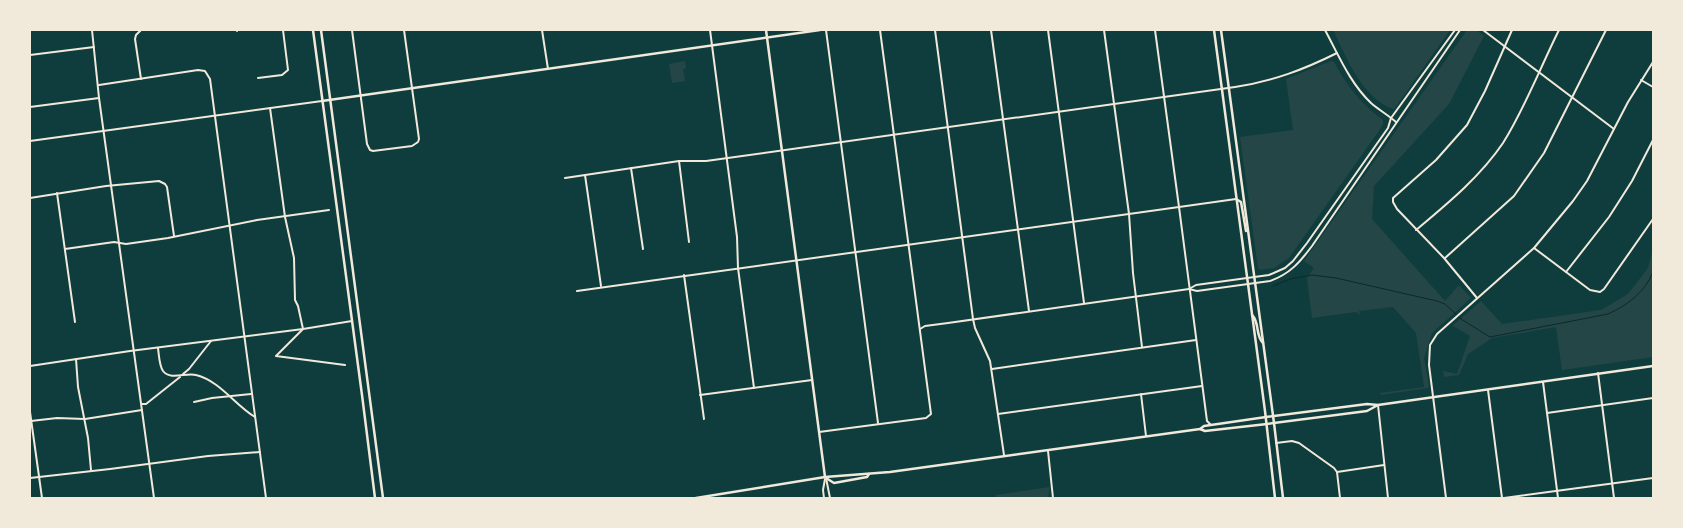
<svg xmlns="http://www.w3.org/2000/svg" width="1683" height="528" viewBox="0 0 1683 528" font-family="Cabin,sans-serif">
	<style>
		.green { fill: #244646 }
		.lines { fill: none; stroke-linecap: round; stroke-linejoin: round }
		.stream { stroke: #0a2a2b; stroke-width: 1 }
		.minor { stroke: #f1e9da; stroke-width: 2 }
		.tertiary { stroke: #f1e9da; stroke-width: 2 }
		.secondary { stroke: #f1e9da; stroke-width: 2.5 }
		.primary { stroke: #f1e9da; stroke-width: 2.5 }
	</style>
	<rect width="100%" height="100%" fill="#0f3d3e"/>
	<!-- green -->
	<g class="green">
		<path d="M 1333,30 L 1450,30 L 1395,108 L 1393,109 C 1361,97 1347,58 1333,30 Z"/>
		<polygon points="1467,30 1476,30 1484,36 1449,104 1374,186 1372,219 1445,301 1459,285 1471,298 1432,333 1424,358 1429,385 1428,388 1381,395 1380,393 1424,387 1416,333 1393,307 1359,311 1360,315 1356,312 1312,318 1307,278 1314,268 1304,261"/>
		<polygon points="685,61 686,68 683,69 685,81 672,83 669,64"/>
		<path d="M 1331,61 L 1334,62 C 1347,86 1361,104 1383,120 L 1383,125 L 1289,258 L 1274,268 L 1260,270 L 1258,268 L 1240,137 L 1293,130 L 1286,79 Z"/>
		<polygon points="1653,249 1653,357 1562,370 1556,327 1492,338 1468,354 1459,375 1444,377 1443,371 1457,374 1470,336 1453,326 1451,327 1481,301 1502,324 1601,310 1628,294 1648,268"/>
		<polygon points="1050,487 1048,498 996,498 996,495"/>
	</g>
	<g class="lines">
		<!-- stream -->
		<path class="stream" d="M 1273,286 L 1290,279 L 1312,275 L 1336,278 L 1437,301 L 1445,304 L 1461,319 L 1490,337 L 1608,314 C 1628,305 1645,292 1653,272"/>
		<!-- minor -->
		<g class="minor">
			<polyline points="92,30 99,98 154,498"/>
			<polyline points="141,30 136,35 135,39 141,79"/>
			<polyline points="237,30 237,31"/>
			<polyline points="352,30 367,144 370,150 373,151 412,146 418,142 419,139 404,30"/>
			<polyline points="542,30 548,69"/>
			<polyline points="710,30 737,237 738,268 754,388"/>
			<polyline points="826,30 878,423"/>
			<polyline points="935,30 973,319 975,328 990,361 1004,455"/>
			<polyline points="991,30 1029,311"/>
			<polyline points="1048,30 1084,303"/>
			<polyline points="1104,30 1129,214 1133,273 1142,347"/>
			<polyline points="1483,30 1614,129"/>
			<polyline points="30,55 94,47"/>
			<polyline points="258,78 282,75 288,70 283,30"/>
			<polyline points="1641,80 1653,87"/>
			<polyline points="99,85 198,70 205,71 210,79 266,498"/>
			<polyline points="30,107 99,98"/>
			<polyline points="270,108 285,217 294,258 295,300 298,306 303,329 276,356 345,365"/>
			<polyline points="679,161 689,242"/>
			<polyline points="631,168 643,249"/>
			<polyline points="585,175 601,286"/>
			<path d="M 565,178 L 679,161 L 706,161 L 1235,87 C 1273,81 1303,70 1337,53"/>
			<polyline points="57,193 75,322"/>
			<polyline points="30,198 106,186 159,181 165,184 167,187 174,236"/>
			<path d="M 1416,230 C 1447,204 1480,177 1503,143 C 1525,108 1540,68 1559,30"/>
			<polyline points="1534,248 1590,290 1600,292 1604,289 1653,219"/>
			<polyline points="65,249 114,242 126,244 168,238 257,220 329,210"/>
			<polyline points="1445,258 1514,196 1544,153 1606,30"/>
			<polyline points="1566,272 1609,217 1632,181 1653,140"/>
			<polyline points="684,275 704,419"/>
			<polyline points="577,291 1179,207 1155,30"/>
			<polyline points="1477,298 1444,258 1397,209 1393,202 1393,198 1436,160 1467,125 1485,91 1512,30"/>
			<polyline points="920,329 925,326 948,323 1189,289"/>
			<path d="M 158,348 C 159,355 159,365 163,371 C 171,381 186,372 196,375 C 220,381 235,405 255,417"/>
			<polyline points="76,359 78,387 88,438 91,470"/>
			<polyline points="30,366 130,351 303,329 352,321"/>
			<polyline points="992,369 1196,340"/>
			<polyline points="1598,373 1614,498"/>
			<polyline points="183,374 189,369 211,341"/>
			<polyline points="1543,382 1558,498"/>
			<polyline points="1488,390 1502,498"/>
			<polyline points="1141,394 1146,436"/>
			<polyline points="700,395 812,380"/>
			<polyline points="194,402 212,398 251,394"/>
			<polyline points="142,404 146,404 180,377"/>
			<polyline points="1378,405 1388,498"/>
			<polyline points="30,412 42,498"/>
			<polyline points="1547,413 1653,398"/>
			<polyline points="998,414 1202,386"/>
			<polyline points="31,421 57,418 85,419 142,410"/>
			<polyline points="819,432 926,418 931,414 880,30"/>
			<polyline points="1276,443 1292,441 1299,443 1334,468 1337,472 1340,498"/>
			<polyline points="1048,451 1053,498"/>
			<polyline points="1337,472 1384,465"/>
			<polyline points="30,478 110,469 208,456 260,452"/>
			<polyline points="1446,498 1429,365 1430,345 1437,334 1534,248 1573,201 1587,181 1628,102 1653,62"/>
		</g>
		<!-- tertiary -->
		<g class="tertiary">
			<path d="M 1325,30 C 1339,56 1350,83 1371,103 C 1379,110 1388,115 1396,122"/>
			<polyline points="30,141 322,101"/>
			<path d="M 1189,289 L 1197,291 L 1270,281 C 1290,274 1300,262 1312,246 L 1460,30"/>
			<polyline points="1189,289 1196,285 1269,275 1285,268 1293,261 1307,243 1388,128 1391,118 1455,30"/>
			<polyline points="1211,425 1207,421 1179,207 1236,199"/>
			<polyline points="826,478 830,498"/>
			<polyline points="824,498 823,490 825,479"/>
			<polyline points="1504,498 1653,478"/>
		</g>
		<!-- secondary -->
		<g class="secondary">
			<polyline points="313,30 362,395 375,498"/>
			<polyline points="321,30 383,498"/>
			<polyline points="766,30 825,477"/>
			<polyline points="322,101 820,30"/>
			<polyline points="1200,429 1205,431 1267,424"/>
			<polyline points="826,478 834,483 867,477 869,474"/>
			<polyline points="696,498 825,477 890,472 1200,429 1204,426 1266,417"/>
		</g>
		<!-- primary -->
		<g class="primary">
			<polyline points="1214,30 1265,411 1275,498"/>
			<polyline points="1221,30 1274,423 1283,498"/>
			<polyline points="1236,199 1241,202 1246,231"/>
			<path d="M 1252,315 C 1260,323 1255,335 1263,343"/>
			<polyline points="1266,417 1367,404 1378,405 1653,366"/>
			<polyline points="1267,424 1367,411 1378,405"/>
		</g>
	</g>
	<!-- border -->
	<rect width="1683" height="528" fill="none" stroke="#f1e9da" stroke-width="62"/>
</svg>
